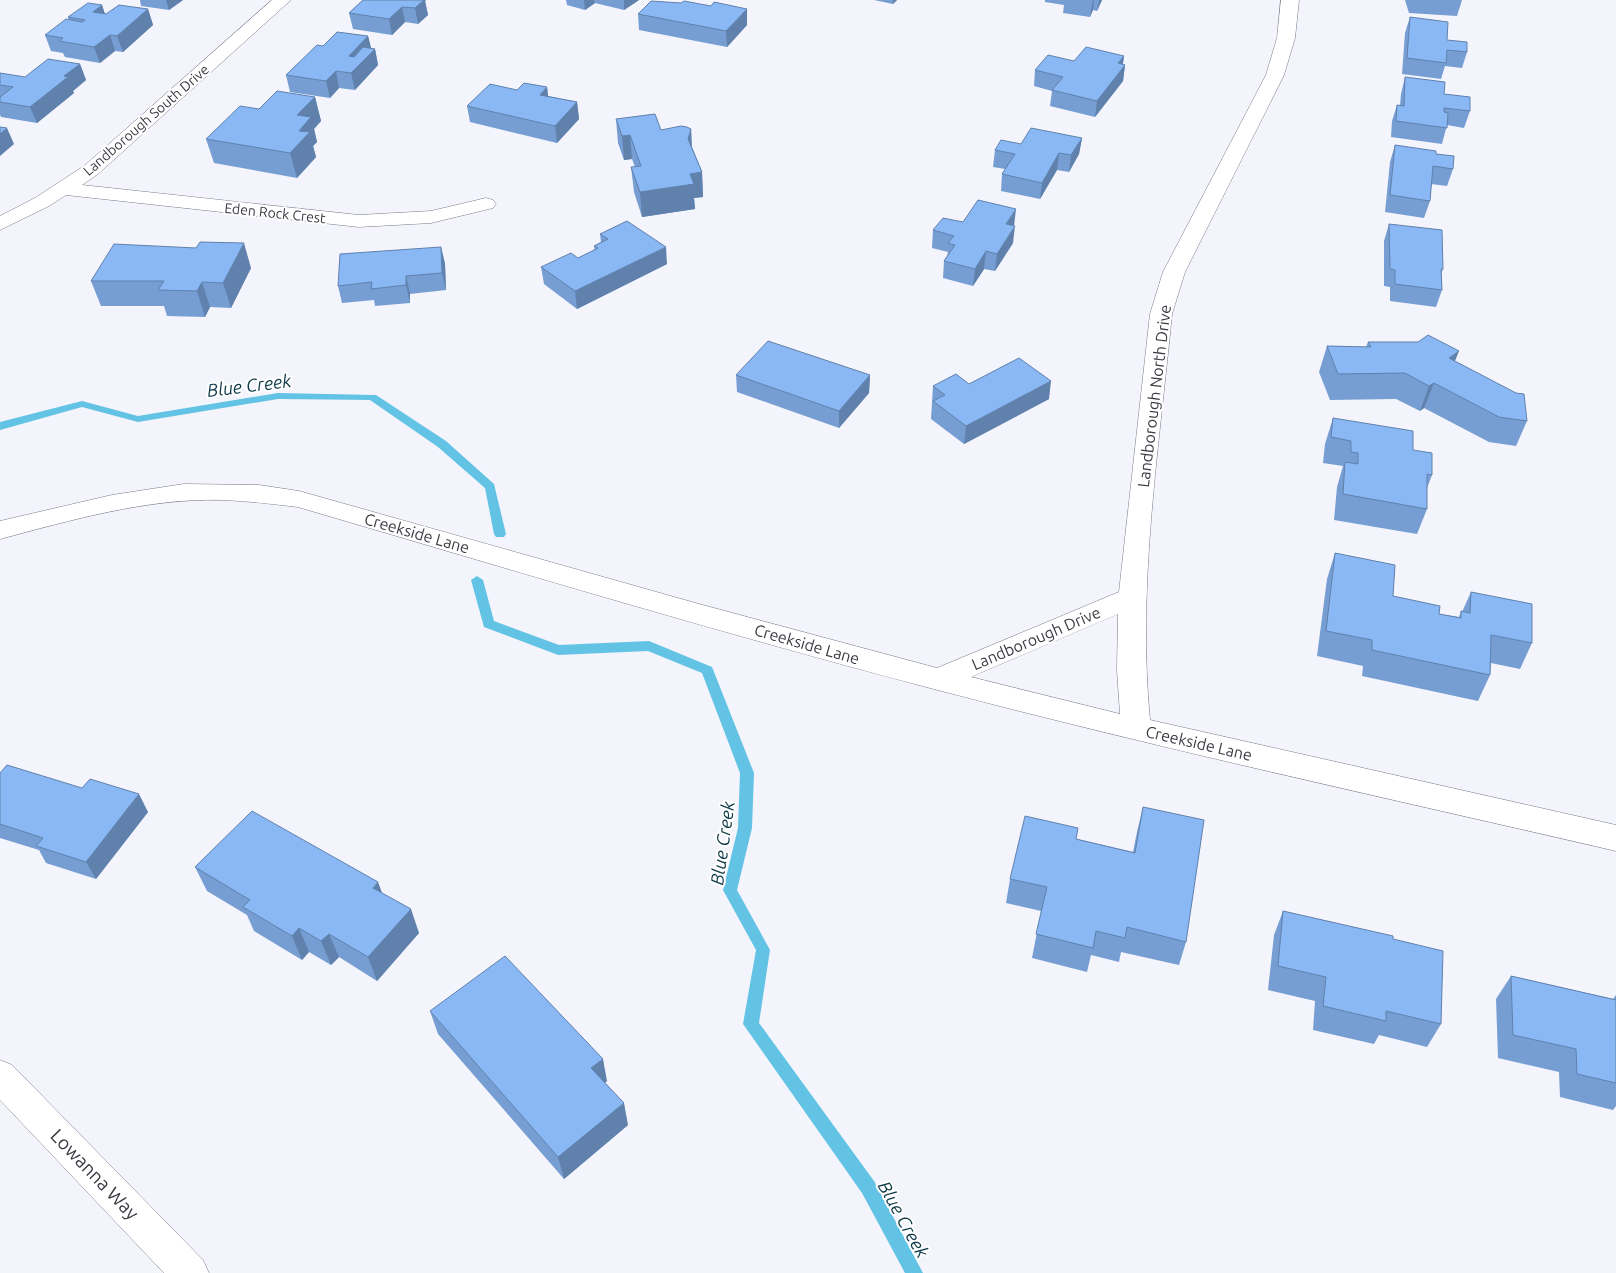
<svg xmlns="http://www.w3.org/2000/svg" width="1616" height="1273" viewBox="0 0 1616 1273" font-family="Ubuntu,sans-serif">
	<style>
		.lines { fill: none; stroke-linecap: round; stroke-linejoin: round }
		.stream { fill: #63c3e5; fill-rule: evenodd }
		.minor-casing { stroke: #7a7a8c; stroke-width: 1 }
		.minor { fill: #fff; fill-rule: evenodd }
		.wall { fill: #769ed3 }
		.shaded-wall { fill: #6081ac }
		.building { fill: #89b8f5; stroke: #6081ac }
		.labels { text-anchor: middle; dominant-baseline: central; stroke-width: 4; stroke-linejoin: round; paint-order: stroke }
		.far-street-label { font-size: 14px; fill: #3b3b43; stroke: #fff }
		.street-label { font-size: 16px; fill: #3b3b43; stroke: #fff }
		.water-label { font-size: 18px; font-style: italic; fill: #0e3a48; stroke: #fff }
		.near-street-label { font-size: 19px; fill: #3b3b43; stroke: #fff }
	</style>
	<rect width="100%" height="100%" fill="#f4f4fc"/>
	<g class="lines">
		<!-- stream -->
		<g class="stream">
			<polygon points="278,393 376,395 446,441 494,484 506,534 504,537 496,537 494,534 485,488 438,447 370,400 278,399 138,422 82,407 0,430 0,422 82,401 138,416"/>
			<polygon points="477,576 483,580 494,621 559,645 649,641 712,667 754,773 752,828 737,890 770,950 759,1023 874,1181 923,1273 905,1273 862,1193 743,1024 756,950 723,890 738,828 740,773 702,673 648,651 558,655 484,627 471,580"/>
		</g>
		<defs>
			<g id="minor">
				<polygon points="272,0 291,0 98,174 82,185 359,215 431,211 486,198 493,200 496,204 493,208 431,223 359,227 66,195 49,206 0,230 0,216 35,198 84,166"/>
				<path d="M 1281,0 L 1299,0 L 1295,38 L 1284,75 L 1185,272 L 1172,314 C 1159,449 1137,585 1150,720 L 1616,825 L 1616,851 C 1387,798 1157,748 930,688 C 718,632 509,569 298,507 C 273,504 248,501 222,500 C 147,498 72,520 0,539 L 0,521 L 112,495 L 184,484 L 259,485 L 299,491 L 699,604 L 937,668 L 1119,592 L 1150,314 L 1163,272 L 1266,75 L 1277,38 ZM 1118,614 L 1117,670 L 1120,714 L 971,677 Z"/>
				<polygon points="0,1060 12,1065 203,1260 209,1273 164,1273 0,1100"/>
			</g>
		</defs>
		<!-- minor casing -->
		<use href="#minor" class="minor-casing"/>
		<!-- minor -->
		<use href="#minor" class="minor"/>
	</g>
	<!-- wall -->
	<g class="wall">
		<polygon points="140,0 183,0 169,10 141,6"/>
		<polygon points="363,0 426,0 425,1 428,15 418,24 405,22 392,35 353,29 349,13"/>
		<polygon points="566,0 639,0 624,10 595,3 585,10 567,5"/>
		<polygon points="874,0 897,0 893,4"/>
		<polygon points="1045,0 1102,0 1097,11 1093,10 1090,17 1063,13 1064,5 1045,2"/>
		<polygon points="1405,0 1462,0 1457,16 1409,13"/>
		<polygon points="102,5 105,14 148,9 153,25 123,52 115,51 100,63 65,57 63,53 51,51 45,35 69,20 68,17"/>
		<polygon points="638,14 747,25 727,47 639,30"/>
		<polygon points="1410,17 1467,52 1462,68 1445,66 1441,79 1402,74 1405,33"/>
		<polygon points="368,36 371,48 375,49 378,65 355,90 339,88 330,98 290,92 286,75 323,46"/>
		<polygon points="1124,56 1123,64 1125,65 1123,81 1095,117 1050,106 1052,91 1034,86 1035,70 1074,61"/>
		<polygon points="80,64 86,80 73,91 74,93 37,123 1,117 0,115 0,73 25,77"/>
		<polygon points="1405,77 1444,94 1470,111 1464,128 1447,125 1442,144 1391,137 1392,121 1397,105 1400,105 1401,94"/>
		<polygon points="547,87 548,96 577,102 579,119 557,143 470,122 467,106 517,90"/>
		<polygon points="315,97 321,121 314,129 317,142 313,146 316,157 297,178 214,163 206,139 259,109"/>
		<polygon points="616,119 661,130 691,129 692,147 702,172 703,197 694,198 695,209 642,217 634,192 631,167 635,167 632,159 624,160 618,143"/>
		<polygon points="1082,138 1079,154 1069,172 1057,170 1040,199 1001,191 1002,174 1005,169 993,167 995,150 1021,144"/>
		<polygon points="1395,145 1436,154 1453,169 1447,186 1431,184 1430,201 1424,218 1385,212 1390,162"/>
		<polygon points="963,222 1013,243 995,271 984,269 973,286 943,278 944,261 947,256 948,252 932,248 933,230"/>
		<polygon points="1389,224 1443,269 1441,275 1442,290 1436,307 1390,301 1390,287 1384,286 1384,241"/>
		<polygon points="600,234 667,264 577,309 544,284 541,267 578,258 595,250 594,246 601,242"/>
		<polygon points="441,247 445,264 446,290 410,294 410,303 375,306 374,300 342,303 338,286"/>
		<polygon points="251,268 231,308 210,307 205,317 167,316 164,306 101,306 91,281"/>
		<polygon points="1368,342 1455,362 1527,421 1516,446 1489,442 1424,408 1420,411 1396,399 1330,400 1319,372 1327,346 1366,347"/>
		<polygon points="736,375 870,375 869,393 839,428 737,392"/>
		<polygon points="969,384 1049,399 964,444 931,419 933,386"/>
		<polygon points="1333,418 1413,450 1432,475 1427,488 1427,509 1417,534 1334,520 1337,487 1343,466 1323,463 1325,444"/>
		<polygon points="1335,553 1393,596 1439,614 1459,617 1461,611 1462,612 1471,592 1532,643 1520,669 1491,663 1490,675 1478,701 1362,676 1363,666 1317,656 1327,579"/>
		<polygon points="0,773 148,812 96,879 46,863 39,850 0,838"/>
		<polygon points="1143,807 1186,942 1179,965 1121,952 1119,962 1091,955 1087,972 1032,958 1041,911 1006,903 1010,879 1076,839 1133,852 1137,832"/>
		<polygon points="195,867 382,893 419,933 377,981 339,957 331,965 309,952 302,960 254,931 247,915 207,891"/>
		<polygon points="1283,911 1393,939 1441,1024 1427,1047 1379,1035 1374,1044 1313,1030 1315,1001 1268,990 1274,935"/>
		<polygon points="1511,976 1613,999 1616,995 1616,1106 1613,1110 1560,1097 1559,1072 1498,1058 1496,999"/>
		<polygon points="430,1011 607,1081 605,1083 628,1125 564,1179 438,1034"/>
	</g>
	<!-- shaded-wall -->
	<g class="shaded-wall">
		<polygon points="166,0 183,0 169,10"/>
		<polygon points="412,0 426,0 425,1 428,15 418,24 415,8"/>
		<polygon points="584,0 594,0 595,3 585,10"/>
		<polygon points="624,0 639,0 624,10"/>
		<polygon points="893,0 897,0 893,4"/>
		<polygon points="1093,0 1094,0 1093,10 1090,17"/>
		<polygon points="1099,0 1102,0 1097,11"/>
		<polygon points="102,5 107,21 93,12"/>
		<polygon points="402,7 405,22 392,35 389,19"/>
		<polygon points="148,9 153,25 123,52 117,36"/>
		<polygon points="747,9 747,25 727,47 726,31"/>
		<polygon points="110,35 115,51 100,63 94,47"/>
		<polygon points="368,36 372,52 375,49 378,65 355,90 351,73 349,56"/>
		<polygon points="1124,56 1122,69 1125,65 1123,81 1095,117 1097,101 1118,63"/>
		<polygon points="80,64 86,80 73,91 74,93 37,123 30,107 64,76"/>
		<polygon points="336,71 339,88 330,98 326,81"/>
		<polygon points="547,87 549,104 540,95"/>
		<polygon points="315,97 321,121 314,129 317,142 313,146 316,157 297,178 290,153 299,131 297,115"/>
		<polygon points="577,102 579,119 557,143 555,126"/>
		<polygon points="7,128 14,144 0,156 0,134"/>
		<polygon points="691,129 692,154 688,139"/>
		<polygon points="630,135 632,159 624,160 622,136"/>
		<polygon points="1082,138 1079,154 1069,172 1071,155"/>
		<polygon points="1059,153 1057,170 1040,199 1042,183"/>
		<polygon points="702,172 703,197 694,198 695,209 642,217 640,192 690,174"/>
		<polygon points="1016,209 1014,226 1006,224"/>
		<polygon points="1015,226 1013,243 995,271 997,254"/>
		<polygon points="244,243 251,268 231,308 223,283"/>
		<polygon points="441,247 445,264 446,290 442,273"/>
		<polygon points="666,247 667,264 577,309 575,291"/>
		<polygon points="986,251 984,269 973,286 975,269"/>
		<polygon points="406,276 410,294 410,303 406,285"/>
		<polygon points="202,282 210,307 205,317 197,291"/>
		<polygon points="1459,351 1449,376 1449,358"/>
		<polygon points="870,375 869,393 839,428 839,411"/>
		<polygon points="1051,381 1049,399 964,444 966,426"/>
		<polygon points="1434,383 1424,408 1420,411 1429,386"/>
		<polygon points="139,794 148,812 96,879 86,862"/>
		<polygon points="378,882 387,906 373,888"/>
		<polygon points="411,909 419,933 377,981 368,957"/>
		<polygon points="299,928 309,952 302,960 292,936"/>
		<polygon points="329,934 339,957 331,965 321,941"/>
		<polygon points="603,1059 607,1081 595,1090 591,1068"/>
		<polygon points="624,1103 628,1125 564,1179 558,1157"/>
	</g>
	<!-- building -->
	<g class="building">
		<polygon points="363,0 424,0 415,8 402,7 389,19 349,13"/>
		<polygon points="651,1 681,3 684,1 711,6 714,2 747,9 726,31 638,14"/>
		<polygon points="88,3 102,5 93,12 106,14 119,5 148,9 117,36 110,35 94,47 59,41 63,38 45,35 66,19 82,22 85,20 68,17"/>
		<polygon points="1410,17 1448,22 1447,40 1467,42 1467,52 1447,50 1446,63 1407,58"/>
		<polygon points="337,32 368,36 349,56 354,57 363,47 375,49 351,73 336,71 326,81 286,75 317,45 323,46"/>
		<polygon points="1086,47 1124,56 1118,63 1125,65 1097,101 1052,90 1063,77 1035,70 1048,55 1074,61"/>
		<polygon points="48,59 80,64 64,76 68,77 30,107 0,102 0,97 13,87 0,85 0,73 25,77"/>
		<polygon points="1405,77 1445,82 1444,94 1470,97 1470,111 1444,108 1444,112 1448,113 1447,128 1396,121 1397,105 1404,106"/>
		<polygon points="524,83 547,87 540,95 577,102 555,126 467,106 490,84 517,90"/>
		<polygon points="277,91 315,97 297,115 311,117 299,131 310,132 290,153 206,139 240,106 259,109"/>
		<polygon points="655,114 661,130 681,126 687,127 691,129 688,139 702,172 690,174 694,184 640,192 631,167 641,166 630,135 622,136 616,119"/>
		<polygon points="0,127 7,128 0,134"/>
		<polygon points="1031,128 1082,138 1071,155 1059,153 1042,183 1002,174 1015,154 995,150 1001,140 1021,144"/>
		<polygon points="1395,145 1436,151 1436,154 1454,156 1453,169 1433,166 1430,201 1390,195"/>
		<polygon points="978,200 1016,209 1006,224 1015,226 997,254 986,251 975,269 944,261 955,245 948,243 954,236 933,230 943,218 963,222"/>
		<polygon points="627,221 666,247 575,291 541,267 571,253 578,258 598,248 594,246 608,239 600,234"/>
		<polygon points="1389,224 1442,230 1443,269 1441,269 1442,290 1395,284 1395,270 1390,269"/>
		<polygon points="200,242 244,243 223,283 202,282 197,291 158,290 164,281 91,281 114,244 196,248"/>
		<polygon points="441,247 442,273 406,276 406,285 371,289 372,282 338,286 340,254"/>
		<polygon points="1428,335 1459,351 1449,358 1516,393 1524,394 1527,421 1499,417 1434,383 1429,386 1405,373 1338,374 1327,346 1371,347 1368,342 1418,342"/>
		<polygon points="768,341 870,375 839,411 736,375"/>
		<polygon points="1019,358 1051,381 966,426 933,401 945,395 933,386 956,374 969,384"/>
		<polygon points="1333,418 1413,431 1413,450 1432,453 1432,475 1427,474 1427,509 1343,494 1345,462 1358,464 1358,453 1351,452 1351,441 1331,437"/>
		<polygon points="1335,553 1395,565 1393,596 1440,606 1439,614 1461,618 1461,611 1470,613 1471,592 1532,604 1532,643 1491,635 1490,675 1372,650 1372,640 1326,631"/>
		<polygon points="7,765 82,788 90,779 139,794 86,862 36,846 43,838 0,824 0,773"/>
		<polygon points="1143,807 1204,820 1186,942 1127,927 1125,938 1096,931 1093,948 1036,934 1047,887 1010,879 1025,816 1078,828 1076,839 1135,853"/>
		<polygon points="252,811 378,882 373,888 411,909 368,957 329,934 321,941 299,928 292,936 243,907 250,900 195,867"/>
		<polygon points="1283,911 1393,936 1393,939 1443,951 1441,1024 1386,1011 1386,1021 1323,1006 1326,977 1278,966"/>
		<polygon points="505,956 603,1059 591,1068 624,1103 558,1157 430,1011"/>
		<polygon points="1511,976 1616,1000 1616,1083 1577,1074 1576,1049 1513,1035"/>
	</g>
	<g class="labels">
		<!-- far-street labels -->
		<g class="far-street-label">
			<text transform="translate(146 120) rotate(-41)">Landborough South Drive</text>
			<text transform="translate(275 213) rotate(6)">Eden Rock Crest</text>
		</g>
		<!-- street labels -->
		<g class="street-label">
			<text transform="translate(1154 396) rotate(-83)">Landborough North Drive</text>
			<text transform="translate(417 533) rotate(16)">Creekside Lane</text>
			<text transform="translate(1036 638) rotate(-23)">Landborough Drive</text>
			<text transform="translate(807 644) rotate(16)">Creekside Lane</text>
			<text transform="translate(1199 743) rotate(13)">Creekside Lane</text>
		</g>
		<!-- water labels -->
		<g class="water-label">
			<text transform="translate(249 385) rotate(-7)">Blue Creek</text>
			<text transform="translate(722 843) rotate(-82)">Blue Creek</text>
			<text transform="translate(904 1219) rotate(61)">Blue Creek</text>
		</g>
		<!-- near-street labels -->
		<g class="near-street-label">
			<text transform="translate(95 1174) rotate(46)">Lowanna Way</text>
		</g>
	</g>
</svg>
